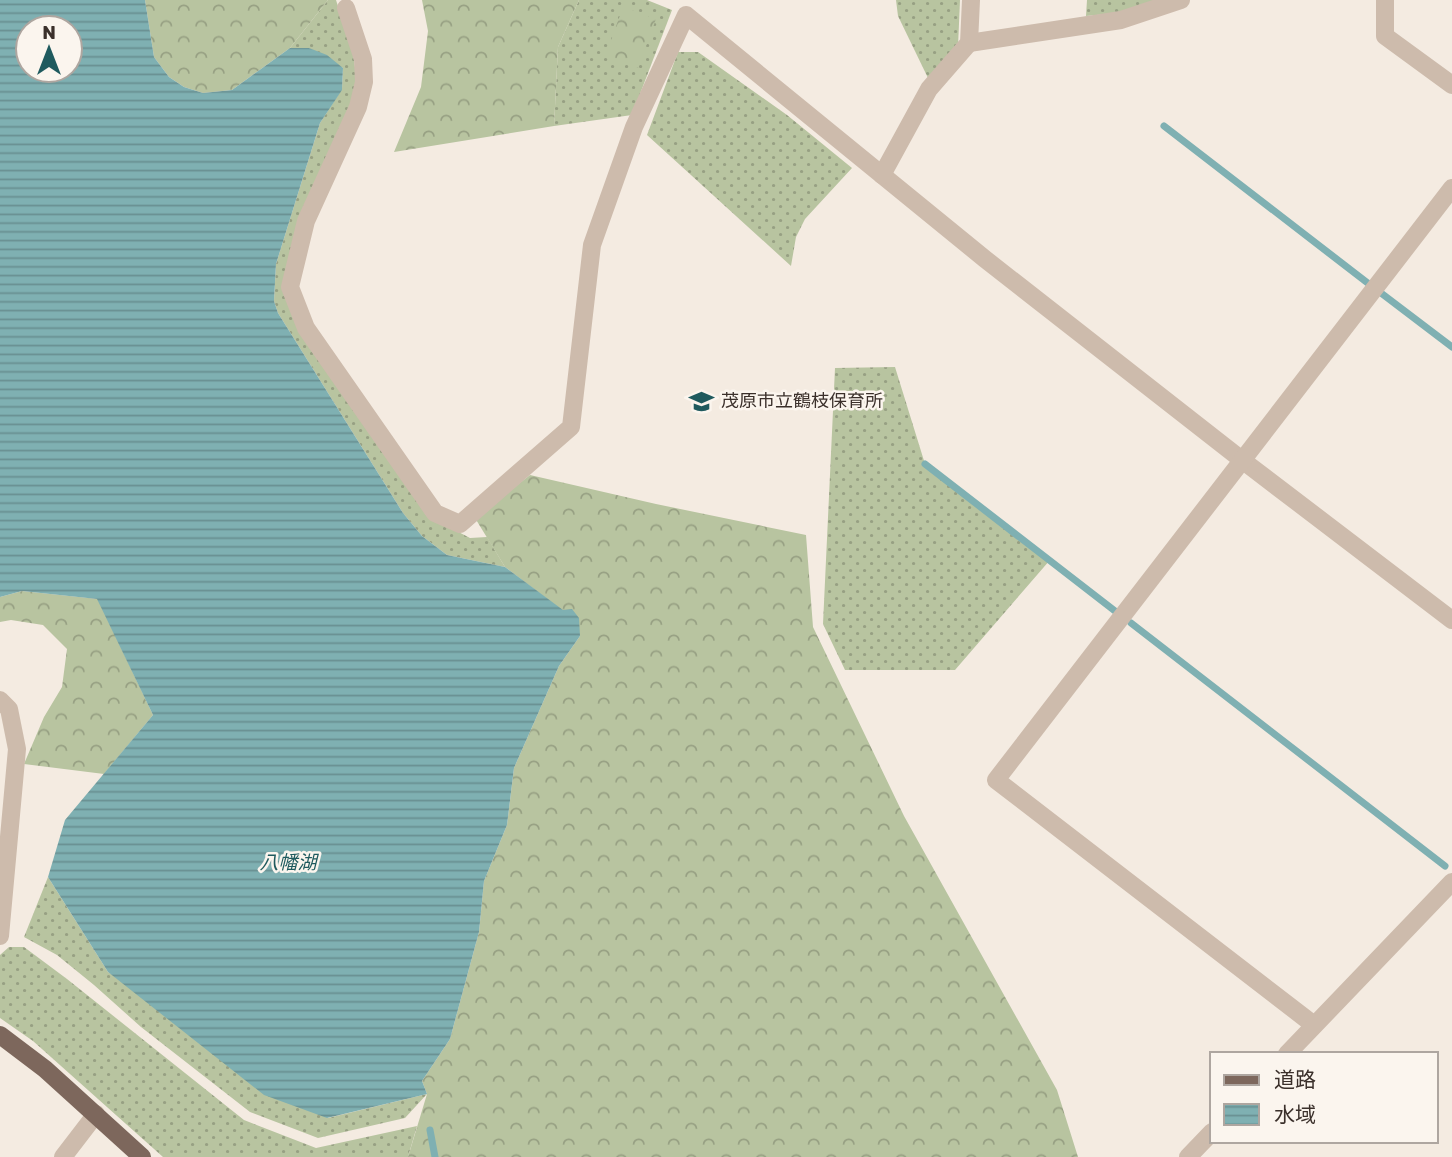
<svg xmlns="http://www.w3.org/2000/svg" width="1452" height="1157" viewBox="0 0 1452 1157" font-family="Rubik,'Noto Sans JP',sans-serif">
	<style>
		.grass { fill: url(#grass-dots) }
		.forest { fill: url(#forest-crowns) }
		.water { fill: url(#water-rules); fill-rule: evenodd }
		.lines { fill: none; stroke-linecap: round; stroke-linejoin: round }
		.stream { stroke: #7fb0b2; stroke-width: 7 }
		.minor { stroke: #cdbbac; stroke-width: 18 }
		.major { stroke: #7d675c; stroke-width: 18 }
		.labels { text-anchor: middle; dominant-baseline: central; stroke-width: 5; stroke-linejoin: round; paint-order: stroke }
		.poi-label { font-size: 18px; fill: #3b302b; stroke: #fbf5ee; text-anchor: start }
		.water-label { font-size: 19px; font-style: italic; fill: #1f5a5e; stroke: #fbf5ee }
	</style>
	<defs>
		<pattern id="grass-dots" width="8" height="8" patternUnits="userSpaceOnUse" patternTransform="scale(1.75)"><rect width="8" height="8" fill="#b8c4a0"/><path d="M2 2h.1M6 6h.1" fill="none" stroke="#97a083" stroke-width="1.8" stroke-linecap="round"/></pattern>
		<pattern id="forest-crowns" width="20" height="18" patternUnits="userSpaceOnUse" patternTransform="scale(1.75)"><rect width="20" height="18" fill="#b8c4a0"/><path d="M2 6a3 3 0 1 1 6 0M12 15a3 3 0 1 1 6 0" fill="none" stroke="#97a083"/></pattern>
		<pattern id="water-rules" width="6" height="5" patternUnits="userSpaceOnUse" patternTransform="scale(1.75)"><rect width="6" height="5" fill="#7fb0b2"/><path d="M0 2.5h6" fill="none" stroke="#699091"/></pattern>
	</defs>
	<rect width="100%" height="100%" fill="#f4ebe1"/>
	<!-- grass -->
	<g class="grass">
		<polygon points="328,0 336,0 353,53 357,82 352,103 284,283 426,515 470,538 487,537 505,567 447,555 422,536 403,513 278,313 274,301 276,264 320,123 342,89 343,68 309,48 290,48"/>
		<polygon points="579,0 647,0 672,10 632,115 554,126 558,47"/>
		<polygon points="896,0 960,0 958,47 928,78 898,16"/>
		<polygon points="1087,0 1156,0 1118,13 1086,16"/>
		<polygon points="678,52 698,52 787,115 852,168 805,219 796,237 791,266 647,135"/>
		<polygon points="895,367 925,464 1050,560 955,670 845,670 823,624 835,368"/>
		<polygon points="48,877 108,972 328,1118 427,1094 405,1118 318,1138 250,1112 141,1027 94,985 57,955 24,937"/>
		<polygon points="9,947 24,947 67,979 244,1120 316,1148 417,1126 408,1157 163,1157 33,1041 0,1018 0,955"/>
	</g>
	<!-- forest -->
	<g class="forest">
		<polygon points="145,0 328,0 290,48 232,90 203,93 184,87 169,77 154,57"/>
		<polygon points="422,0 579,0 558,47 554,126 394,152 421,87 428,31"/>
		<polygon points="623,7 656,19 638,68 605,57"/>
		<polygon points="530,475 656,504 806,535 813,627 904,816 1057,1090 1078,1157 408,1157 427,1094 422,1081 450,1039 479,932 484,881 507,825 514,768 559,666 580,636 563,611 505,567 475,518"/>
		<polygon points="22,591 98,599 153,715 104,774 24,764 44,717 62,687 67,649 43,625 11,620 0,622 0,597"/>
	</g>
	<!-- water -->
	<path class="water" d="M 0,0 L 145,0 L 154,57 L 169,77 L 184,87 L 203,93 L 232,90 L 290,48 L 309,48 L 327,55 L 343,68 L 342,90 L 320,123 L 276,264 L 274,301 L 278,313 L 403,513 L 422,536 L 447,555 L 505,567 L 563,610 L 572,609 L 579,618 L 580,636 L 559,666 L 514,768 L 507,825 L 484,881 L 479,932 L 450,1039 L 422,1081 L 427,1094 L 327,1118 L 264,1095 L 108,972 L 48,877 L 65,820 L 153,715 L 97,599 L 22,591 L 0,597 ZM 28,28 L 70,28 L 70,70 L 28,70 Z"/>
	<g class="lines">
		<!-- stream -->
		<g class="stream">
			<polyline points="1164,126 1369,284"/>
			<polyline points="1381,293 1452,347"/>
			<polyline points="925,464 1115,611"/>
			<polyline points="1131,623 1445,866"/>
			<polyline points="430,1130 435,1157"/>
		</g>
		<!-- minor -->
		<g class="minor">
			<polyline points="1385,0 1385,36 1452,85"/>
			<polyline points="346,8 363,59 364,82 358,107 306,221 290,287 306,328 435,513 460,524 571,427 592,245 634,127 686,15 985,259 1242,460 1452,620"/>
			<polyline points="969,43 1121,20 1181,0"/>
			<polyline points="882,175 929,89 969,43 971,0"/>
			<polyline points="0,700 9,709 17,749 0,936"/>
			<polyline points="1314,1025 996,780 1452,188"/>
			<polyline points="1287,1054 1452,882"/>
			<polyline points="63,1157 96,1114"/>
			<polyline points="1188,1157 1212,1132"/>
		</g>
		<!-- major -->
		<polyline class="major" points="0,1035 45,1069 142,1157"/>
	</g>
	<!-- icons -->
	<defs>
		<symbol id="school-bare" viewBox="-9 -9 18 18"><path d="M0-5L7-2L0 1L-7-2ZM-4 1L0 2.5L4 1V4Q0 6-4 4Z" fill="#1f5a5e" stroke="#fbf5ee" stroke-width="2.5" paint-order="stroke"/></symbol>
	</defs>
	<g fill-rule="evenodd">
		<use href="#school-bare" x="684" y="384" width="35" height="35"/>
	</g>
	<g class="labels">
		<!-- poi labels -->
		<g class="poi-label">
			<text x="721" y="401">茂原市立鶴枝保育所</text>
		</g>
		<!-- water labels -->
		<g class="water-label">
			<text x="288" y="862">八幡湖</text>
		</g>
	</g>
	<!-- legend -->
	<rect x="1210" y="1052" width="228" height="91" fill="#fbf5ee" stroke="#aea6a0" stroke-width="2"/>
	<rect x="1224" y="1075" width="35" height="10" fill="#7d675c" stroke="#aea6a0" stroke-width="2"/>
	<text x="1274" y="1087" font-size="21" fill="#3b302b">道路</text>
	<rect x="1224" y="1104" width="35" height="21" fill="url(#water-rules)" stroke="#aea6a0" stroke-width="2"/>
	<text x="1274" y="1122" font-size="21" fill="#3b302b">水域</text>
	<!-- north arrow -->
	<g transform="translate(49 49)"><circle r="33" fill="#fbf5ee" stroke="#aea6a0" stroke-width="2"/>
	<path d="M0-5L12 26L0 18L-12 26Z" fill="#1f5a5e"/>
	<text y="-10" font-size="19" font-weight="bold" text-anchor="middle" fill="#3b302b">N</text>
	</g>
</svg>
